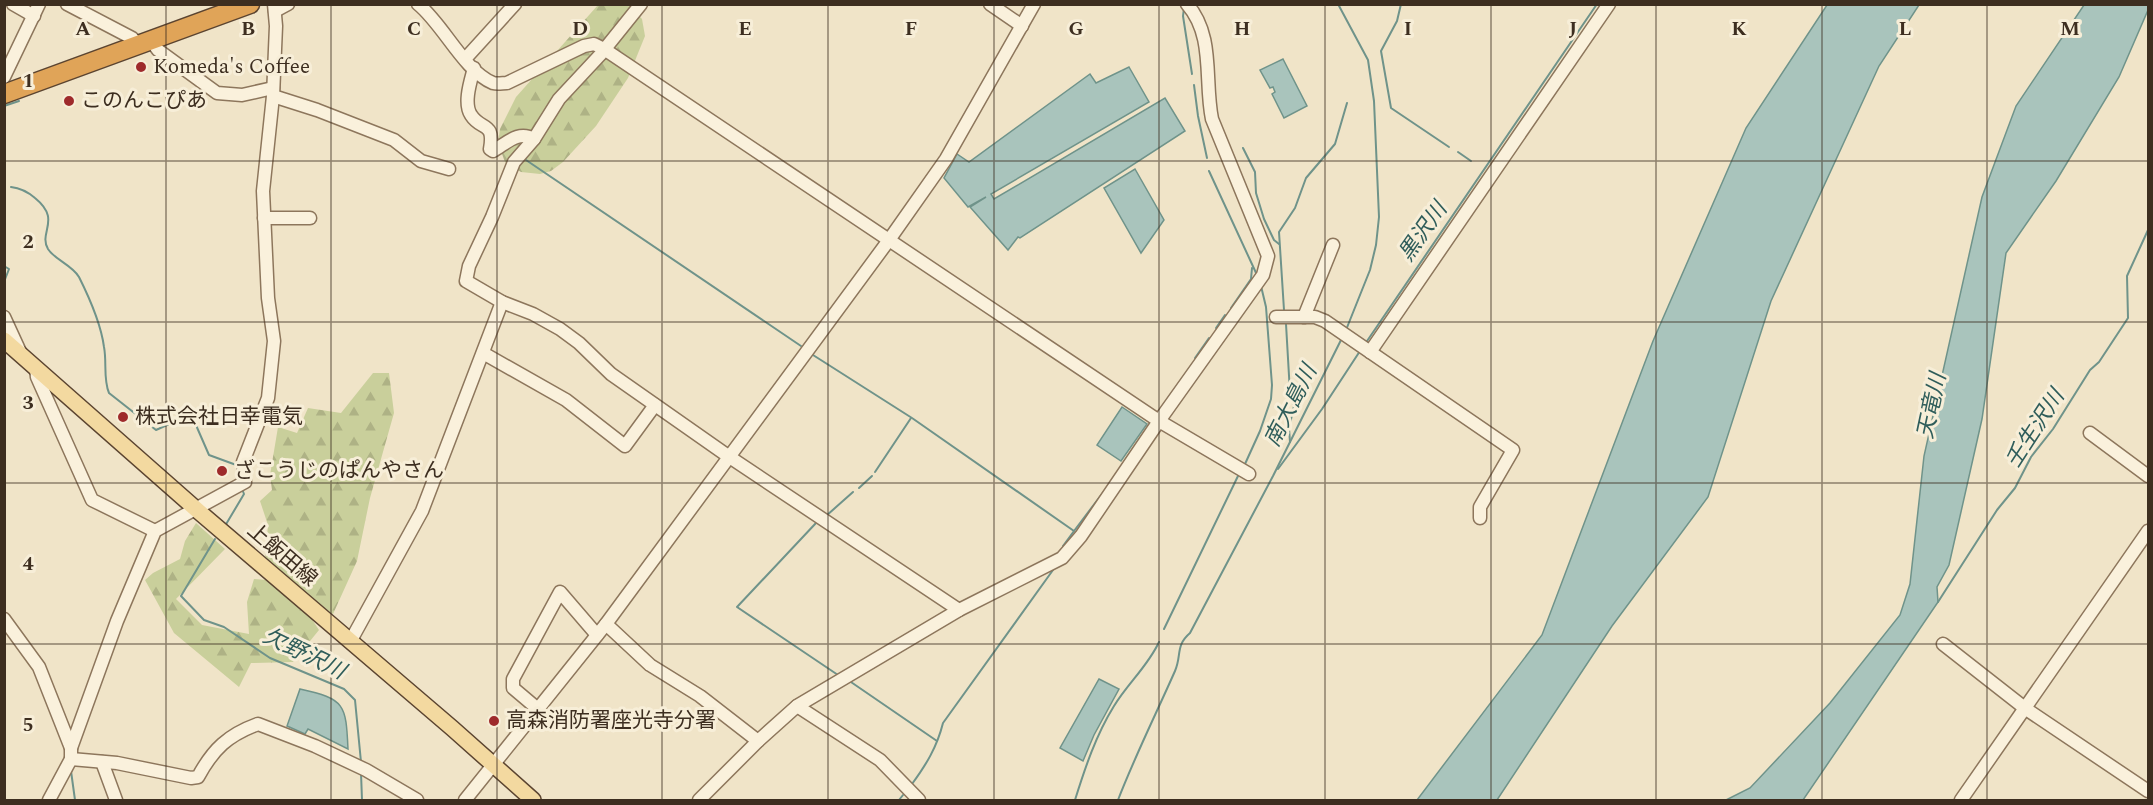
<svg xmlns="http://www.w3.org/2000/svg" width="2153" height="805" viewBox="0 0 2153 805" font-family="Spectral,'Noto Sans JP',serif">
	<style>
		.forest { fill: url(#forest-firs) }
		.water { fill: #a9c4bc; stroke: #6f938a; stroke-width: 1.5 }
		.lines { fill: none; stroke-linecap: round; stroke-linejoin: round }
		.stream { stroke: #6f938a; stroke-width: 2 }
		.minor-casing { stroke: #8d765c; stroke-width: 15 }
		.major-casing { stroke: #5b4430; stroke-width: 18 }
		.highway-casing { stroke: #5b4430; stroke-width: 21 }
		.minor { stroke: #faf1dc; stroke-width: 12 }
		.major { stroke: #f3d9a0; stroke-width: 15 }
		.highway { stroke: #e0a458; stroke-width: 18 }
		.grid { fill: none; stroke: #3d2e20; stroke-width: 1.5; stroke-opacity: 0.55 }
		.poi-dot { fill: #9e2a2b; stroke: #f7eed8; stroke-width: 2 }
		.labels { text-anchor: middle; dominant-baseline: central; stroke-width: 6; stroke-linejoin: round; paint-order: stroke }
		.poi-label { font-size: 21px; fill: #3d2e20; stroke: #f7eed8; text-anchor: start }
		.street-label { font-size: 21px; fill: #3d2e20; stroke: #f7eed8 }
		.water-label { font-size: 22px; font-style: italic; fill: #2f5d5a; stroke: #f7eed8 }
		.grid-label { font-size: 20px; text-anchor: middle; font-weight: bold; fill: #3d2e20; stroke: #f7eed8; stroke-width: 6; stroke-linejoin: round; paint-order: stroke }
	</style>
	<defs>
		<pattern id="forest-firs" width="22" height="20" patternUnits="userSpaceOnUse" patternTransform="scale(1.5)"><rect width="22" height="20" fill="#c9cf9b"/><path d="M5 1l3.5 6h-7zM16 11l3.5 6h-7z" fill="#aeb285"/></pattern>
	</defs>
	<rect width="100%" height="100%" fill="#f0e4c8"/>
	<!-- forest -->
	<g class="forest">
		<polygon points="598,5 629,5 642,19 645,36 628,78 596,126 563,162 551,171 540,174 521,172 505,162 498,143 500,129 516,97"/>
		<polygon points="373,373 389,373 394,413 370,498 357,561 333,614 318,605 265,560 268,525 260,501 272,490 270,475 278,427 297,433 308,408 341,413"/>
		<polygon points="196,523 225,549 176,599 202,625 249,634 247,602 254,579 267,580 311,618 319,630 293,662 251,663 239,687 174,633 145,580 153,573 180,559 185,541"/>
	</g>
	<!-- water -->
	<g class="water">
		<polygon points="1827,5 1919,5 1879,66 1771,301 1708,497 1612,626 1497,800 1417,800 1542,635 1653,341 1746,128"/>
		<polygon points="2084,5 2148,5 2148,10 2119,77 2056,181 2006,253 1982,419 1949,565 1937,587 1938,602 1803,800 1726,800 1750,788 1830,703 1900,615 1910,584 1924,456 1982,197 2016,106"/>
		<polygon points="1283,59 1307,106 1284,118 1272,94 1275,92 1273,87 1270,88 1260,70"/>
		<polygon points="1129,67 1149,102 991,194 994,199 1165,98 1185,131 1020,238 1018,237 1008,250 970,207 986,197 968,207 944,178 957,154 969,162 1090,74 1096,83"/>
		<polygon points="1135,169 1164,220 1141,253 1104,188"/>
		<polygon points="1122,407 1147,424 1121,461 1097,445"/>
		<polygon points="1099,679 1119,689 1094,735 1083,761 1060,748"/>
		<path d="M 300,689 C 345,699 346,704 348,749 L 308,729 L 305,734 L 287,726 Z"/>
	</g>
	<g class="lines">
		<!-- stream -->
		<g class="stream">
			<polyline points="1338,4 1368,60 1374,101 1379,217 1376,245 1370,270 1346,330"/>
			<polyline points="1401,4 1397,21 1381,51 1391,108 1449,147"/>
			<polyline points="1184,8 1183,16 1192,74"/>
			<polyline points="1194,85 1198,116 1207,158"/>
			<polyline points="4,106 19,101"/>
			<polyline points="1243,148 1255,172 1256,193 1264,219 1274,240 1279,244"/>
			<polyline points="1458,152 1471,161"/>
			<polyline points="523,158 801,346"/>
			<polyline points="1209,171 1257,275"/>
			<path d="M 11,187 C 20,188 28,192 35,198 C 62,220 38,232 48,249 C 55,260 72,265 79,277 C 89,297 101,324 104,347 C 107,362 103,379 109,393 L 156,430 L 187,416 L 192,416 L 209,455 L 239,466"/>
			<polyline points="4,266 9,269 4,282"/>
			<polyline points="1231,308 1251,279 1252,268"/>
			<polyline points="1284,310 1279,232 1295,208 1306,178 1335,144 1347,103"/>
			<polyline points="1286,324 1290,393 1294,406 1289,428 1290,442"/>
			<polyline points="1216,328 1225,315"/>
			<polyline points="1365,344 1597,4"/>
			<polyline points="813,355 912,418 1074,531 1063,546"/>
			<polyline points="1195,358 1209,338"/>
			<polyline points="1245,464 1260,431 1271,399 1272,385 1266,307 1261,286"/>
			<polyline points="1278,469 1322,409 1360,351"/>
			<polyline points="875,472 911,418"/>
			<polyline points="859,488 872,476"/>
			<polyline points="826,516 853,492"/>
			<polyline points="816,523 737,607 838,675"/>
			<polyline points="225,526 244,494 242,489"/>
			<polyline points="1074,531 1105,490"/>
			<polyline points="215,539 181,596 204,620 224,627 270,658 344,689 355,700 361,762"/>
			<polyline points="1938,602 1997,510 2015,488 2031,457 2053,429 2090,370 2099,362 2128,318 2127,276 2148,230"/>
			<polyline points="1164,629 1238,476"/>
			<polyline points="848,680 937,741"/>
			<polyline points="71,771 75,800"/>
			<polyline points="361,773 362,800"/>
			<path d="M 912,784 C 926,765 937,747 943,723 L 1053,570"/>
			<polyline points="899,800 903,795"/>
			<path d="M 1075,800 C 1085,768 1096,735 1114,706 C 1128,683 1148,666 1159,642"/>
			<path d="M 1118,800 C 1135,756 1156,714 1175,671 C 1182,655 1175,646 1190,633 L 1273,476 L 1342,338"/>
		</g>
		<defs>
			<g id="minor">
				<polyline points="13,4 34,16"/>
				<polyline points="67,4 132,38 139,46"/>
				<path d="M 418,4 C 443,24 464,71 493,83 C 497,84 503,83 507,83 L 584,46 L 594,44 L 604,49 L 1159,421 L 1249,474"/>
				<polyline points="641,4 600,55 559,99 534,139 514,162 492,217 469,266 466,281 502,302 533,314 560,329 579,343 611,374 728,456 959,610"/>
				<polyline points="990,4 1022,26"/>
				<polyline points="275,11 288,4"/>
				<polyline points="152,42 158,50 217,93 242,95 273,88"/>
				<polyline points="465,59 515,4"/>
				<path d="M 474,68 C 471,80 463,103 471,115 C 481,131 495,121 490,149 L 493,151 C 507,143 518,130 534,139"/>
				<polyline points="4,77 39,4"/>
				<polyline points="273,96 317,110 394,140 421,161 449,169"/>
				<polyline points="264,218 310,218"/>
				<polyline points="4,317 21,354"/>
				<polyline points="1276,317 1315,317 1325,321 1513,450 1480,507 1480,518"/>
				<polyline points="1304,317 1333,245"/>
				<polyline points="1370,352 1609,4"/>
				<polyline points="483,353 566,400 625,446 655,405"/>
				<polyline points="36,369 37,377 92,500 155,531"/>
				<polyline points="2090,433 2148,476"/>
				<polyline points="4,619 39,667 71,748 71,759 49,800"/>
				<polyline points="606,624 650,665 700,696 758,741"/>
				<polyline points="350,642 422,511 502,302"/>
				<polyline points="1943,644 2026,709 2148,791"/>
				<polyline points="797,706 880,760 919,800"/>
				<polyline points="539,710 513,688 513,679 560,592 597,635"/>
				<polyline points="71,748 117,621 155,531 245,482 243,462 268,398 274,341 268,298 263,191 273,96 276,26 274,4"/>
				<path d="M 71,759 L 117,763 L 191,778 L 198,777 C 213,749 228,735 258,724 L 315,746 L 366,770 L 417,800"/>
				<polyline points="102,762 116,800"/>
				<polyline points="465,800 606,624 889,240 946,159 1034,4"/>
				<path d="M 699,800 L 758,741 L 797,706 L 959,610 L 1062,558 L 1081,536 L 1159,421 L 1263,275 L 1268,256 L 1212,119 C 1204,80 1215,36 1187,4"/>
				<polyline points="1961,800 2148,531"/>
			</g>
			<polyline id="major" points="4,340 197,510 452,728 533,800"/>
			<polyline id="highway" points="4,94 250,4"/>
		</defs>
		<!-- minor casing -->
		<use href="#minor" class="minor-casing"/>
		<!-- major casing -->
		<use href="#major" class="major-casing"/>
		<!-- highway casing -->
		<use href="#highway" class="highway-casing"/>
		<!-- minor -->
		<use href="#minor" class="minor"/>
		<!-- major -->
		<use href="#major" class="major"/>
		<!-- highway -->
		<use href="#highway" class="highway"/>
	</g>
	<!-- grid -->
	<path class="grid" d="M 166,4 L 166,800M 331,4 L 331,800M 497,4 L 497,800M 662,4 L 662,800M 828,4 L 828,800M 994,4 L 994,800M 1159,4 L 1159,800M 1325,4 L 1325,800M 1491,4 L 1491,800M 1656,4 L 1656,800M 1822,4 L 1822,800M 1987,4 L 1987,800M 4,161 L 2148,161M 4,322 L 2148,322M 4,483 L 2148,483M 4,644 L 2148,644"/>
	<!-- markers -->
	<g class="poi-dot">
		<circle cx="141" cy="67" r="6"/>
		<circle cx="69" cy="101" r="6"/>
		<circle cx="123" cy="417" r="6"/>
		<circle cx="222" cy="471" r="6"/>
		<circle cx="494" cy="721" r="6"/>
	</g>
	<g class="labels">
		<!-- poi labels -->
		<g class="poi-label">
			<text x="153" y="67">Komeda's Coffee</text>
			<text x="81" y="101">このんこぴあ</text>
			<text x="135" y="417">株式会社日幸電気</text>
			<text x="234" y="471">ざこうじのぱんやさん</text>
			<text x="506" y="721">高森消防署座光寺分署</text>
		</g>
		<!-- street labels -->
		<g class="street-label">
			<text transform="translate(282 555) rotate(41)">上飯田線</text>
		</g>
		<!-- water labels -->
		<g class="water-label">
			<text transform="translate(1423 232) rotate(-55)">黒沢川</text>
			<text transform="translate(1291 406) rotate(-63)">南大島川</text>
			<text transform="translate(1932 406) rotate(-78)">天竜川</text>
			<text transform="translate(2035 429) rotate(-57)">壬生沢川</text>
			<text transform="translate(304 654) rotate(26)">欠野沢川</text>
		</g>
	</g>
	<g class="grid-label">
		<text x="83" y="35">A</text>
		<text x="248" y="35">B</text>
		<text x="414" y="35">C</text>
		<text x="580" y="35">D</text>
		<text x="745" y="35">E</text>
		<text x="911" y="35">F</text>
		<text x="1076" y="35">G</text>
		<text x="1242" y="35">H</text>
		<text x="1408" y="35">I</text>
		<text x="1573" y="35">J</text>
		<text x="1739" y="35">K</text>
		<text x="1905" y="35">L</text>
		<text x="2070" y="35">M</text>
		<text x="28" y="87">1</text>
		<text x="28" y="248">2</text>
		<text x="28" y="409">3</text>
		<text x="28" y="570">4</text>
		<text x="28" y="731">5</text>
	</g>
	<!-- border -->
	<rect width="2153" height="805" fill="none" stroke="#3d2e20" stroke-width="12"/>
</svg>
